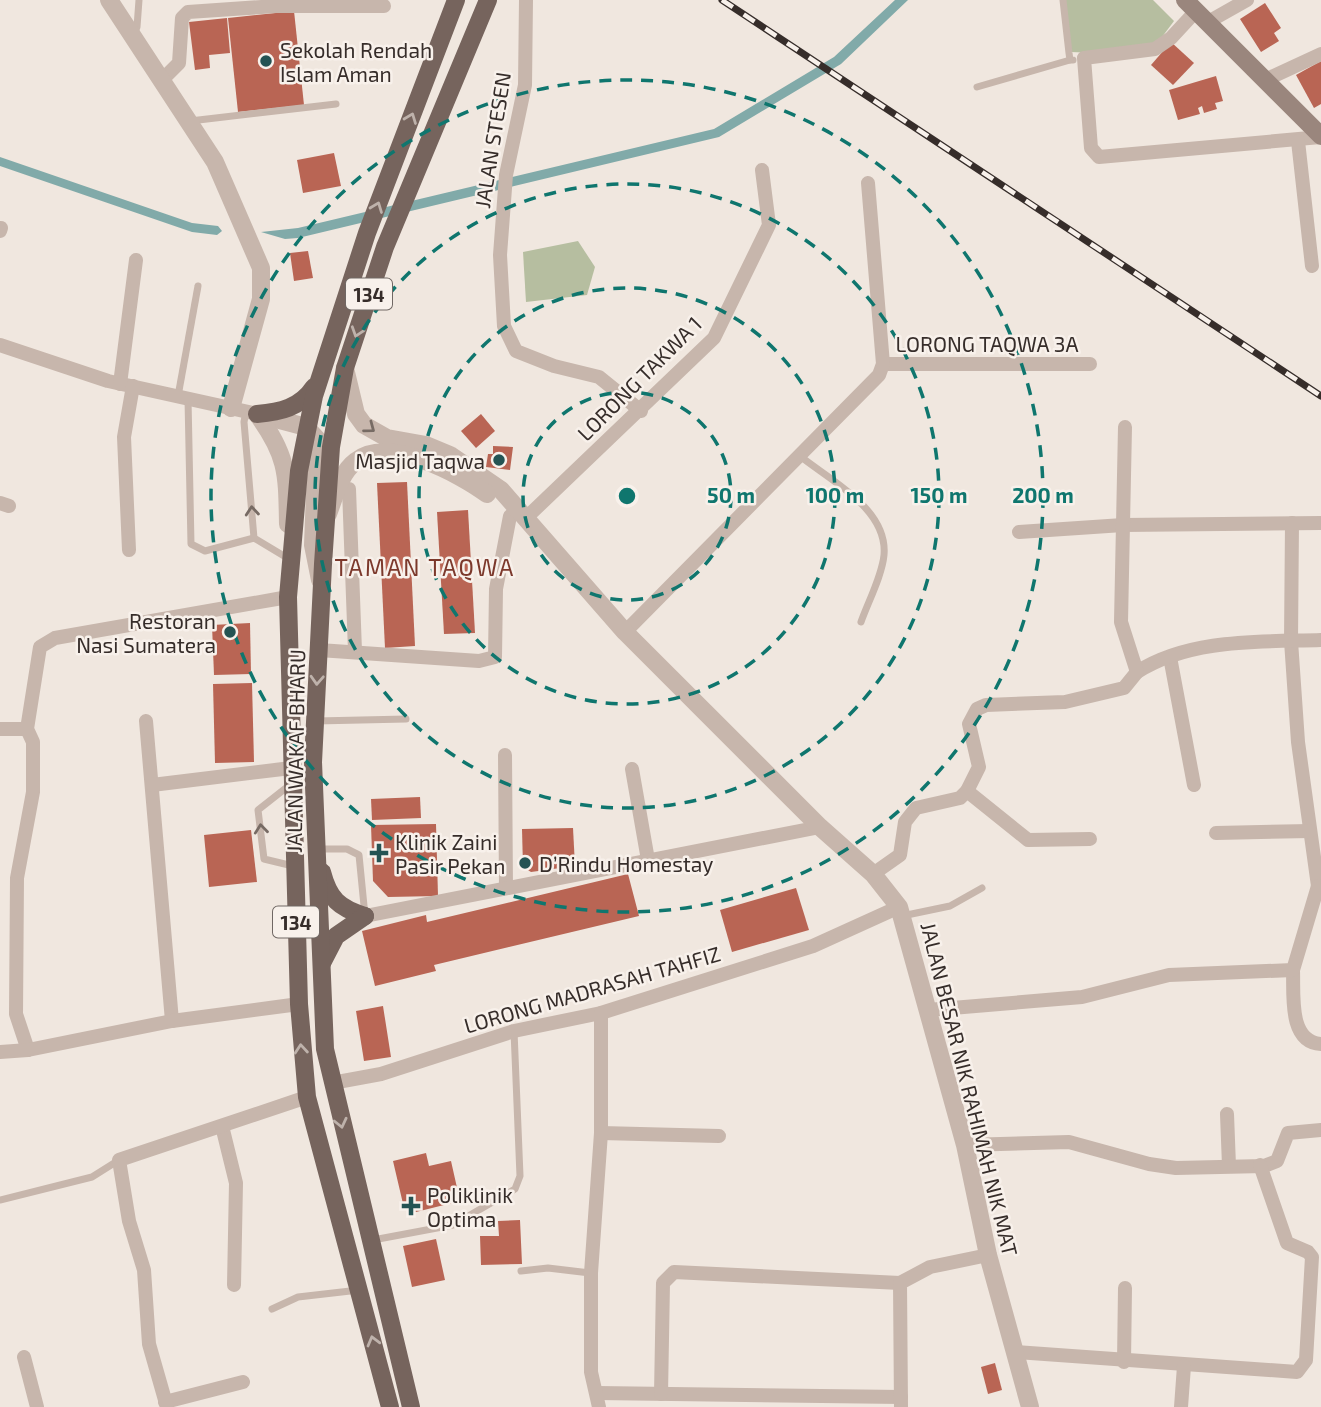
<svg xmlns="http://www.w3.org/2000/svg" width="1321" height="1407" viewBox="0 0 1321 1407" font-family="'Exo 2',sans-serif">
	<style>
		.green { fill: #b6bea0 }
		.water { fill: #81aaa9 }
		.building { fill: #b96554 }
		.lines { fill: none; stroke-linecap: round; stroke-linejoin: round }
		.service { stroke: #c7b6ac; stroke-width: 7 }
		.minor { stroke: #c7b6ac; stroke-width: 14 }
		.tertiary { stroke: #c7b6ac; stroke-width: 18 }
		.secondary { stroke: #9a867d; stroke-width: 18 }
		.primary { stroke: #76645d; stroke-width: 18 }
		.rail-casing { stroke: #362d2a; stroke-width: 7 }
		.rail { stroke: #f8f1eb; stroke-width: 4.5; stroke-dasharray: 13; stroke-linecap: butt }
		.oneway { stroke: #beb2ab }
		.oneway2 { stroke: #776b64 }
		.ring { fill: none; stroke: #0f766e; stroke-width: 3.5; stroke-dasharray: 12 9 }
		.poi-dot { fill: #245353; stroke: #f8f1eb; stroke-width: 2.5 }
		.labels { text-anchor: middle; dominant-baseline: central; stroke-width: 5; stroke-linejoin: round; paint-order: stroke }
		.shield { fill: #f8f1eb; stroke: #706864; stroke-width: 2 }
		.shield-label { font-size: 19px; font-weight: bold; fill: #362d2a }
		.poi-label { font-size: 21px; fill: #362d2a; stroke: #f8f1eb; text-anchor: start }
		.street-label { font-size: 21px; fill: #362d2a; stroke: #f8f1eb }
		.neighbourhood-label { font-size: 23px; letter-spacing: 2px; fill: #7c392c; stroke: #f8f1eb }
		.centre { fill: #0f766e; stroke: #f8f1eb; stroke-width: 3.5 }
		.ring-label { font-size: 21px; text-anchor: middle; font-weight: bold; fill: #0f766e; stroke: #f8f1eb; stroke-width: 5; stroke-linejoin: round; paint-order: stroke }
	</style>
	<rect width="100%" height="100%" fill="#f0e7df"/>
	<!-- green -->
	<g class="green">
		<polygon points="1064,0 1153,0 1174,21 1156,45 1098,53 1070,52"/>
		<polygon points="578,241 595,267 587,295 526,302 523,252"/>
	</g>
	<!-- water -->
	<g class="water">
		<polygon points="895,0 908,0 841,64 719,137 298,238 285,239 261,232 298,228 714,129 834,57"/>
		<polygon points="0,157 192,223 218,226 222,231 217,235 192,232 0,166"/>
	</g>
	<!-- building -->
	<g class="building">
		<polygon points="1265,3 1281,28 1274,33 1279,41 1261,52 1240,19"/>
		<polygon points="294,11 304,105 238,112 228,18"/>
		<polygon points="227,18 230,53 209,55 210,68 195,70 189,22"/>
		<polygon points="1171,42 1194,63 1173,85 1151,65"/>
		<polygon points="1321,61 1321,104 1314,108 1296,75"/>
		<polygon points="1216,76 1223,101 1215,103 1217,109 1204,113 1202,106 1198,108 1200,114 1178,120 1169,90"/>
		<polygon points="334,153 341,186 303,193 297,160"/>
		<polygon points="308,251 313,278 294,281 290,253"/>
		<polygon points="481,414 495,431 476,448 461,431"/>
		<polygon points="493,446 513,447 510,470 486,467 488,454 493,454"/>
		<polygon points="407,482 415,646 385,648 377,483"/>
		<polygon points="468,510 475,633 444,634 437,512"/>
		<polygon points="250,623 251,674 214,675 212,625"/>
		<polygon points="252,683 254,762 215,763 213,684"/>
		<polygon points="420,797 421,818 372,820 371,799"/>
		<polygon points="436,824 438,896 388,897 373,881 371,825"/>
		<polygon points="573,828 575,866 531,872 523,867 522,829"/>
		<polygon points="251,830 257,882 209,887 204,835"/>
		<polygon points="628,874 639,916 434,965 436,971 375,986 362,931 426,915 427,922"/>
		<polygon points="796,888 809,930 732,952 720,910"/>
		<polygon points="383,1006 391,1057 364,1061 356,1011"/>
		<polygon points="426,1153 429,1166 451,1161 460,1201 416,1212 404,1208 393,1161"/>
		<polygon points="520,1220 522,1264 481,1265 480,1236 499,1236 498,1221"/>
		<polygon points="436,1239 445,1280 412,1287 403,1246"/>
		<polygon points="995,1363 1002,1390 988,1394 981,1367"/>
	</g>
	<g class="lines">
		<!-- service -->
		<g class="service">
			<polyline points="1063,0 1069,53 1070,60 1073,60"/>
			<polyline points="133,36 137,27 139,0"/>
			<polyline points="977,87 1070,60"/>
			<polyline points="190,121 336,104"/>
			<polyline points="178,396 198,286"/>
			<polyline points="188,399 191,544 205,551 254,538"/>
			<polyline points="246,411 244,422 254,538 289,559"/>
			<path d="M 800,456 C 831,481 888,509 884,555 C 882,576 868,602 861,622"/>
			<polyline points="316,721 406,719"/>
			<polyline points="291,784 258,810 264,859 293,866"/>
			<polyline points="319,849 347,849 359,855 365,916"/>
			<polyline points="902,916 950,906 982,888"/>
			<polyline points="0,1200 92,1177 119,1160"/>
			<polyline points="373,1240 453,1225 515,1189 520,1176 514,1031"/>
			<polyline points="521,1271 548,1268 590,1273"/>
			<polyline points="272,1309 298,1297 359,1290"/>
		</g>
		<!-- minor -->
		<g class="minor">
			<polyline points="526,0 525,85 506,175 500,255 504,326 516,351 554,366 599,377 641,411"/>
			<polyline points="1196,11 1171,38 1155,49 1084,58 1091,148 1099,157 1321,137"/>
			<polyline points="1208,22 1247,0"/>
			<polyline points="163,79 179,63 182,18 188,12 276,6 384,6"/>
			<polyline points="1265,80 1321,54"/>
			<polyline points="1298,141 1312,266"/>
			<polyline points="0,231 1,228"/>
			<polyline points="0,345 108,381 257,414"/>
			<polyline points="883,364 1090,364"/>
			<polyline points="120,384 136,260"/>
			<polyline points="349,489 355,651"/>
			<polyline points="0,503 9,506"/>
			<polyline points="527,517 714,338 769,225 762,170"/>
			<polyline points="1292,523 1291,641 1298,742 1318,886"/>
			<polyline points="1019,532 1123,525 1321,523"/>
			<polyline points="129,550 124,437 133,386"/>
			<polyline points="625,632 879,375 883,364 868,183"/>
			<polyline points="319,650 479,661 495,657 496,589 510,516"/>
			<polyline points="1170,657 1194,785"/>
			<path d="M 1137,672 C 1190,638 1261,642 1321,640"/>
			<polyline points="146,721 172,1021"/>
			<polyline points="0,729 27,729"/>
			<polyline points="505,755 506,888"/>
			<polyline points="632,769 648,860"/>
			<polyline points="152,785 291,768"/>
			<polyline points="967,791 1028,840 1090,839"/>
			<polyline points="1216,833 1310,831"/>
			<polyline points="873,874 900,855 905,822 916,808 960,798 967,791 979,767 969,724 977,709 986,705 1065,702 1124,688 1137,672 1121,622 1125,427"/>
			<polyline points="365,916 820,827"/>
			<path d="M 1293,970 C 1294,994 1288,1042 1321,1044"/>
			<polyline points="928,1010 1082,997 1169,975 1293,970 1318,886 1321,887"/>
			<polyline points="28,1050 16,1014 17,878 33,792 33,742 27,729 40,647 55,638 288,597"/>
			<polyline points="0,1052 28,1050 172,1021 299,1004"/>
			<polyline points="332,1083 381,1074 514,1031 601,1013 813,946 899,907"/>
			<polyline points="1227,1114 1229,1166"/>
			<polyline points="222,1126 236,1183 234,1285"/>
			<polyline points="601,1133 719,1136"/>
			<polyline points="965,1145 1069,1142 1149,1164 1176,1168 1264,1166 1277,1161 1288,1133 1321,1130"/>
			<polyline points="1015,1352 1297,1372 1306,1360 1312,1257 1308,1252 1287,1243 1260,1165"/>
			<polyline points="24,1357 37,1407"/>
			<polyline points="1124,1362 1125,1288"/>
			<polyline points="597,1393 901,1397"/>
			<polyline points="661,1394 663,1283 674,1272 900,1283"/>
			<polyline points="165,1402 243,1382"/>
			<polyline points="167,1407 149,1344 144,1270 129,1221 119,1160 307,1097"/>
			<polyline points="599,1407 591,1372 591,1273 601,1133 601,1013"/>
			<polyline points="901,1407 900,1283 930,1267 988,1255"/>
			<polyline points="1181,1407 1184,1366"/>
		</g>
		<!-- tertiary -->
		<g class="tertiary">
			<polyline points="109,0 215,162 261,268 261,299 231,408"/>
			<polyline points="345,368 356,414 364,425 387,438 426,445 450,455 501,490 625,632 820,827 873,874 899,907 965,1145 988,1255 1030,1407"/>
			<polyline points="257,414 306,427 317,439 313,545 320,580"/>
			<path d="M 257,414 C 288,456 287,474 288,524"/>
			<path d="M 328,514 C 335,496 340,473 356,461 C 388,435 460,474 487,494"/>
		</g>
		<!-- secondary -->
		<polyline class="secondary" points="1185,0 1321,136"/>
		<!-- primary -->
		<g class="primary">
			<path d="M 257,414 C 280,412 300,408 314,387"/>
			<path d="M 322,872 C 329,899 339,908 365,916"/>
			<polyline points="322,963 336,936 365,916"/>
			<polyline points="390,1407 307,1097 299,1004 288,597 299,471 314,396 367,233 456,0"/>
			<polyline points="411,1407 325,1049 313,762 323,564 331,447 345,368 385,247 488,0"/>
		</g>
		<defs>
			<polyline id="rail" points="722,0 1321,396"/>
		</defs>
		<!-- rail casing -->
		<use href="#rail" class="rail-casing"/>
		<!-- rail -->
		<use href="#rail" class="rail"/>
	</g>
	<!-- one-way arrows -->
	<defs><path id="oneway-chevron" d="M-2-3.5L2.5 0L-2 3.5" fill="none" stroke-width="1.6" stroke-linecap="round" stroke-linejoin="round" transform="scale(1.75)"/></defs>
	<g class="oneway">
		<use href="#oneway-chevron" transform="translate(411 118) rotate(-69)"/>
		<use href="#oneway-chevron" transform="translate(377 207) rotate(-69)"/>
		<use href="#oneway-chevron" transform="translate(357 332) rotate(108)"/>
		<use href="#oneway-chevron" transform="translate(317 680) rotate(93)"/>
		<use href="#oneway-chevron" transform="translate(301 1049) rotate(-95)"/>
		<use href="#oneway-chevron" transform="translate(341 1123) rotate(77)"/>
		<use href="#oneway-chevron" transform="translate(373 1341) rotate(-105)"/>
	</g>
	<g class="oneway2">
		<use href="#oneway-chevron" transform="translate(370 428) rotate(37)"/>
		<use href="#oneway-chevron" transform="translate(252 511) rotate(-95)"/>
		<use href="#oneway-chevron" transform="translate(261 829) rotate(-96)"/>
	</g>
	<!-- distance rings -->
	<g class="ring">
		<circle cx="627" cy="496" r="104"/>
		<circle cx="627" cy="496" r="208"/>
		<circle cx="627" cy="496" r="312"/>
		<circle cx="627" cy="496" r="416"/>
	</g>
	<!-- markers -->
	<g class="poi-dot">
		<circle cx="266" cy="61" r="7"/>
		<circle cx="499" cy="460" r="7"/>
		<circle cx="230" cy="632" r="7"/>
		<path d="M375.5 842.5h7v7h7v7h-7v7h-7v-7h-7v-7h7z"/>
		<circle cx="525" cy="863" r="7"/>
		<path d="M407.5 1195.5h7v7h7v7h-7v7h-7v-7h-7v-7h7z"/>
	</g>
	<g class="labels">
		<!-- shield labels -->
		<g class="shield">
			<rect x="346" y="278.5" width="46" height="31" rx="5"/>
			<rect x="273" y="906.5" width="46" height="31" rx="5"/>
		</g>
		<g class="shield-label">
			<text x="369" y="294">134</text>
			<text x="296" y="922">134</text>
		</g>
		<!-- poi labels -->
		<g class="poi-label">
			<text x="280" y="49">Sekolah Rendah<tspan x="280" dy="24">Islam Aman</tspan></text>
			<text x="485" y="460" text-anchor="end">Masjid Taqwa</text>
			<text x="216" y="620" text-anchor="end">Restoran<tspan x="216" dy="24">Nasi Sumatera</tspan></text>
			<text x="395" y="841">Klinik Zaini<tspan x="395" dy="24">Pasir Pekan</tspan></text>
			<text x="539" y="863">D’Rindu Homestay</text>
			<text x="427" y="1194">Poliklinik<tspan x="427" dy="24">Optima</tspan></text>
		</g>
		<!-- street labels -->
		<g class="street-label">
			<text transform="translate(492 140) rotate(-81)">JALAN STESEN</text>
			<text x="987" y="343">LORONG TAQWA 3A</text>
			<text transform="translate(639 378) rotate(-45)">LORONG TAKWA 1</text>
			<text transform="translate(295 751) rotate(-89)">JALAN WAKAF BHARU</text>
			<text transform="translate(592 989) rotate(-16)">LORONG MADRASAH TAHFIZ</text>
			<text transform="translate(970 1089) rotate(76)">JALAN BESAR NIK RAHIMAH NIK MAT</text>
		</g>
		<!-- neighbourhood labels -->
		<g class="neighbourhood-label">
			<text x="425" y="567">TAMAN TAQWA</text>
		</g>
	</g>
	<circle cx="627" cy="496" r="10" class="centre"/>
	<g class="ring-label">
		<text x="731" y="503">50 m</text>
		<text x="835" y="503">100 m</text>
		<text x="939" y="503">150 m</text>
		<text x="1043" y="503">200 m</text>
	</g>
</svg>
